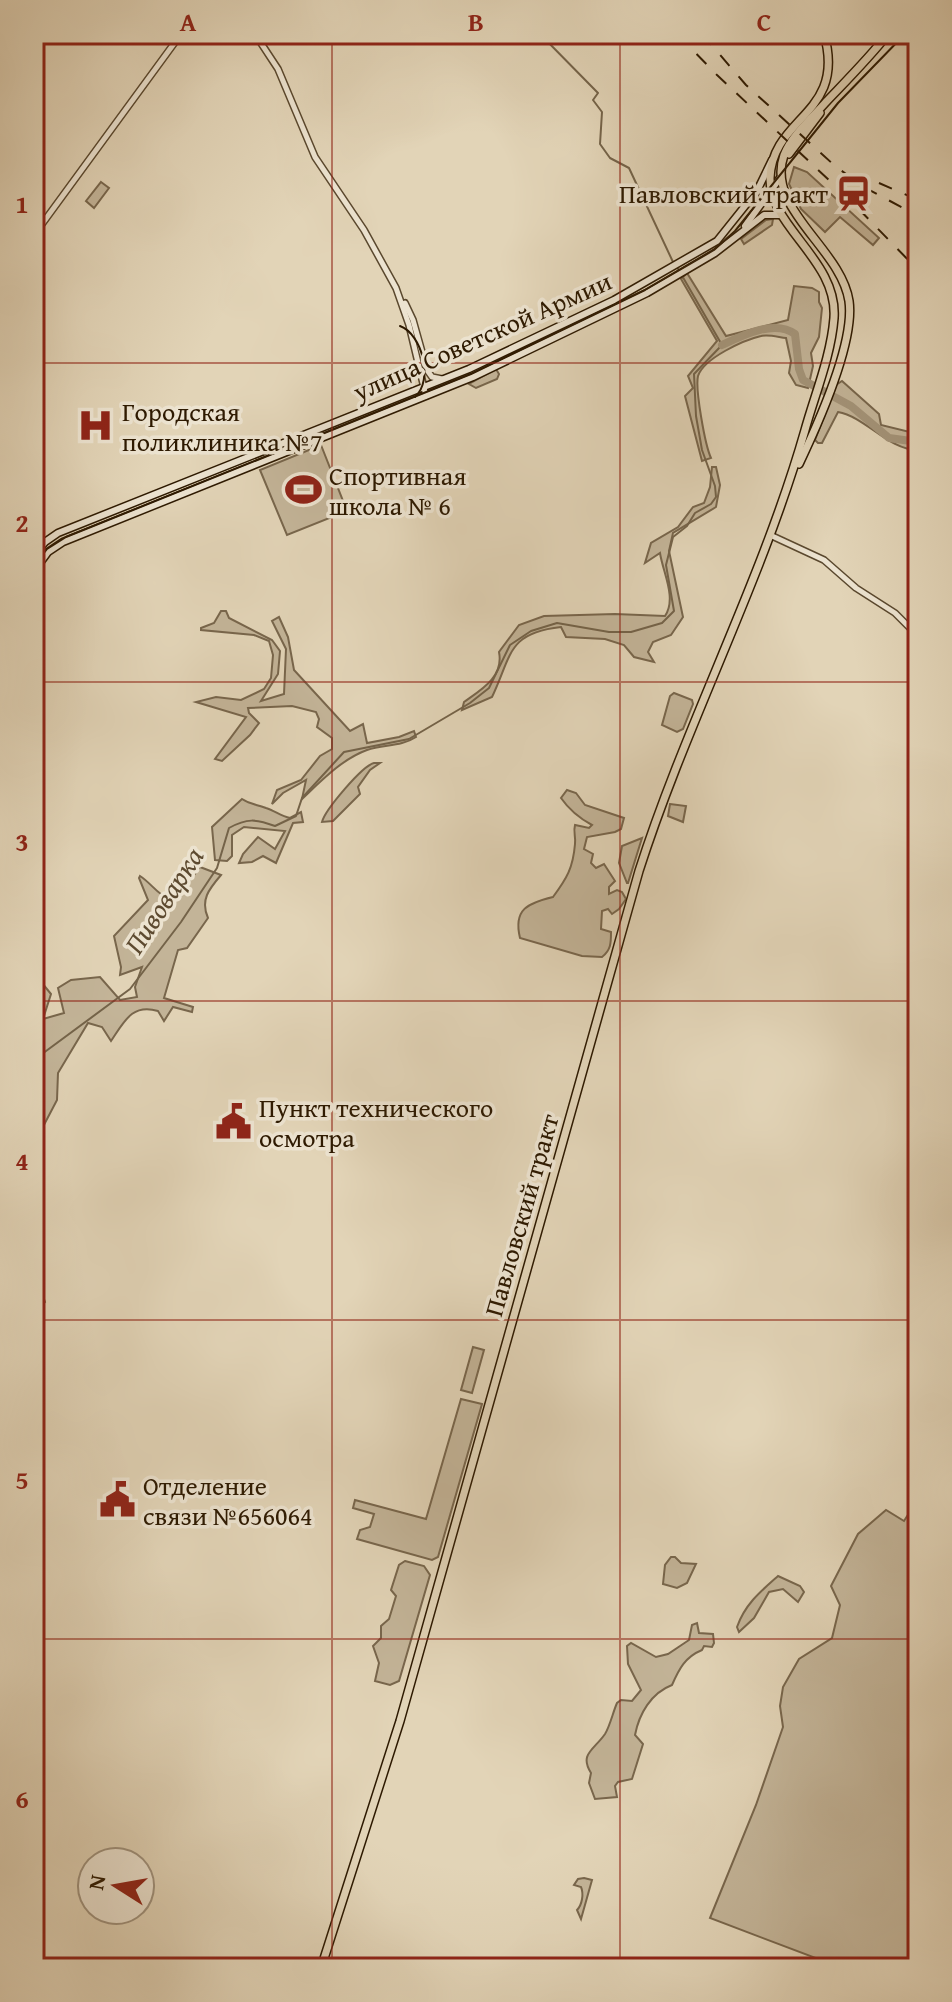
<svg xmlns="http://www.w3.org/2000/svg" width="952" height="2002" viewBox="0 0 952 2002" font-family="'Gentium Book Plus',serif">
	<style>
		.green { fill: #c3b498; stroke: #78664c; stroke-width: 2 }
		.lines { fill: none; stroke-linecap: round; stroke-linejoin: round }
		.stream { stroke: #746349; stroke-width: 2 }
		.river { stroke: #a49479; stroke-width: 8 }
		.tertiary-casing { stroke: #5a482e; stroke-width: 8 }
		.secondary-casing { stroke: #2d1900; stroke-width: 9 }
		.primary-casing { stroke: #2d1900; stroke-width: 10 }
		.tertiary { stroke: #ece3d0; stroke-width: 5 }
		.secondary { stroke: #ece3d0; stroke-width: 6 }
		.primary { stroke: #e2d4b7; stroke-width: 7 }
		.tram { stroke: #2d1900; stroke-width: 2 }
		.rail { stroke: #2d1900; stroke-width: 2; stroke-dasharray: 14 14; stroke-linecap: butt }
		.grid { fill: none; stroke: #8f2418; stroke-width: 2; stroke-opacity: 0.55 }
		.labels { text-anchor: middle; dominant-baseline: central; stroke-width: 7; stroke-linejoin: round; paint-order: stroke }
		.poi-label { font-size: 26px; fill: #2d1900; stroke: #ece3d0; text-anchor: start }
		.street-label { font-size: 26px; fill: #2d1900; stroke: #ece3d0 }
		.water-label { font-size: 28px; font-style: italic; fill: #5d4a30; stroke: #ece3d0 }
		.neatline { fill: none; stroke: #8f2418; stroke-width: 3 }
		.grid-label { font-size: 26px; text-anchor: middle; font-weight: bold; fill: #8f2418 }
	</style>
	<rect width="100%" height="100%" fill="#e2d4b7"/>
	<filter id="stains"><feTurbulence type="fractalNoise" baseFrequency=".0025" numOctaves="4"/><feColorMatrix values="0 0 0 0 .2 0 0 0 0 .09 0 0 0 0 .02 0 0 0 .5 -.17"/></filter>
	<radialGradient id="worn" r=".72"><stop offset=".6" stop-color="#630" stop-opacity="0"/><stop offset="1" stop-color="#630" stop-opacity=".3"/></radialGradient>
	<!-- green -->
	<g class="green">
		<polygon points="794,167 807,172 879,238 873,245 840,217 825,232 801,209 789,184"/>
		<polygon points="101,182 109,188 94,208 86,201"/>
		<polygon points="773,219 772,225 744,244 741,239 766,220"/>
		<path d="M 687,273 L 726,336 L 788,320 L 794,286 L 812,288 L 819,292 L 819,302 L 822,308 L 819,337 L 811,353 L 813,366 L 808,388 L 796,385 L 789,373 L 791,361 L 786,338 C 778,337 768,334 761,336 C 744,340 704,358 698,376 C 695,389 705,445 711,458 L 702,461 L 685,396 L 693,388 L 688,376 L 717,341 L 681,279 Z"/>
		<polygon points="496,369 499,374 497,379 476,388 469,384"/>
		<path d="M 842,381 L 879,414 L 881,425 L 918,434 L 918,450 C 888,450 866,417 838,412 L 822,443 L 818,443 L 815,440 L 836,385 Z"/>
		<polygon points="321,445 347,511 287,535 260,470"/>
		<path d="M 712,467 L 716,467 L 720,485 L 716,507 L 673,533 L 669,551 L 683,617 L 671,635 L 653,642 L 648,652 L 654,662 L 634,657 L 624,645 L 605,639 L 566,637 L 561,627 C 507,633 512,655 492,697 L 462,710 L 464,702 C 481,690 504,677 499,652 L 519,625 L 544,616 L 615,614 L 665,616 C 677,598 663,573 660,553 L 645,563 L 651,543 L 678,527 L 693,507 L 704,503 L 710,487 Z"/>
		<path d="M 221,611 L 226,611 L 229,618 L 272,640 L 280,651 L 278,674 L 261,701 L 284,694 L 286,649 L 272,621 L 279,617 L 288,637 L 294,670 L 350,731 L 363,724 L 367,743 L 399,737 L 414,731 L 416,737 C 401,747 383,744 367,750 C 342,759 321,781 302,799 L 306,780 L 283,793 L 272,804 L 277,790 L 301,780 L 320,756 L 332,749 L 332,738 L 317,727 L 319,719 L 316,712 L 292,706 L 248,708 L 249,713 L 259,723 L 250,735 L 222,761 L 215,759 L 246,717 L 196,702 L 216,697 L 241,700 L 264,689 L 271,678 L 273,655 L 269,641 L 254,635 L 201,630 L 201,628 L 214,623 Z"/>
		<polygon points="674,693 692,700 693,704 683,729 677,732 662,725 670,696"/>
		<path d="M 374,763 L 380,763 L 370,770 L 358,787 L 360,794 L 333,821 L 322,822 C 325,810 362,766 374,763 Z"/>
		<path d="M 567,790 L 576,793 L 585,805 L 624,818 L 621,829 L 615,832 L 587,837 L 584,849 L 593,854 L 591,863 L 596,868 L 604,864 L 615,881 L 609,887 L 609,894 L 617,890 L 622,892 L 626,899 L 619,909 L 612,914 L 608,909 L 602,911 L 601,929 L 611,932 C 611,943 611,950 602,957 L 582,956 L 520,938 C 513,909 528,903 553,897 C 567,878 573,868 575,844 C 576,837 573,832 575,825 L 589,828 L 592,825 C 579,818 570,811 561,798 Z"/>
		<path d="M 242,799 C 251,805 256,804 266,808 C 275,811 281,816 290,818 L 301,812 L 303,822 L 293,823 L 276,863 L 263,856 L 252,862 L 239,863 L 243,854 L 258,837 L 275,849 L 285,831 L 244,827 L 232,835 L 232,856 L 227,861 L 215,860 L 212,827 Z"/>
		<polygon points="670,804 686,806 683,822 668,816"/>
		<polygon points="642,838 628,883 627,883 619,863 622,846"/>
		<path d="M 200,867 L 221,875 C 209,889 200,900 208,918 L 187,948 L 178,950 L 164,998 L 193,1007 L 192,1012 L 173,1007 L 164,1021 L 158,1011 C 132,1003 124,1022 111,1041 L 102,1027 L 88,1023 L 58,1073 L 57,1100 L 34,1144 L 34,1012 L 42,1000 L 38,986 L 42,983 L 51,994 L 43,1019 L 64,1013 L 58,988 L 71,980 L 100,977 L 120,1000 L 137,997 L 135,987 L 142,967 L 120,975 L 121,967 L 114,936 L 148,900 L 139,878 L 140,876 C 151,883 157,894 169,899 L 191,879 Z"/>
		<path d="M 34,1271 L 45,1302 L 38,1309 C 34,1352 39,1396 42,1439 L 34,1437 Z"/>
		<polygon points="473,1347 484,1350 472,1393 461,1390"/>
		<polygon points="461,1399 482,1404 438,1557 432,1560 357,1539 360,1530 370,1527 374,1514 353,1508 355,1500 426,1519"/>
		<polygon points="918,1499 918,1968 842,1968 710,1918 756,1805 783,1727 780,1706 783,1687 799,1659 832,1638 840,1605 831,1586 858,1534 886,1510 904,1521"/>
		<polygon points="671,1557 675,1557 681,1563 696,1564 687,1583 677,1588 663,1584 665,1565"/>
		<polygon points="405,1561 424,1566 430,1575 399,1681 390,1685 375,1681 379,1663 373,1646 381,1638 381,1626 389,1619 396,1596 391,1590 399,1565"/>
		<path d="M 778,1576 L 800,1586 L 804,1592 L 798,1602 L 783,1589 L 769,1592 L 754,1618 L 739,1632 L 737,1627 C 745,1604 761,1591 778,1576 Z"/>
		<path d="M 697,1623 L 699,1633 L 713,1634 L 714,1643 L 712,1647 L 704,1646 L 702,1650 C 685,1657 679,1669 672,1685 C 651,1693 639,1714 635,1735 L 643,1744 L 632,1779 L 618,1782 L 615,1786 L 617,1797 L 595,1799 L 589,1783 L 591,1773 C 579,1754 594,1750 605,1734 C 610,1726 613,1712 617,1703 L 621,1700 L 632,1701 L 641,1690 L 628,1664 L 627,1646 L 631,1643 L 656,1657 L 668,1654 L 689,1640 L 692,1625 Z"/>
		<path d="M 584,1878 L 592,1880 L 581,1919 L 577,1910 C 582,1905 584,1894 581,1887 L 574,1885 L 578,1879 Z"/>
	</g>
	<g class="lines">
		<!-- stream -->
		<g class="stream">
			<polyline points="540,34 598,93 593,100 602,112 600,144 610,158 629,168 673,262"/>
			<path d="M 34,1114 L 43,1096 L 39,1065 L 42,1054 L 130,989 L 181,922 L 217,868 L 229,828 C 247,818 256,819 275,826 L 296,816 L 302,798 L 344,752 L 409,739 L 470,703 L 489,688 L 510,645 L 531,631 L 557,623 L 609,632 L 631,632 L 662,623 L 674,611 L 666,565 L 673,537 L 687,526 L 695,513 L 711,504 L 716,497 L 715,486 L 702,450 L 696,416 L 694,374 L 722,345 L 677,267"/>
			<polyline points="34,1394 37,1432"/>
		</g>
		<!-- river -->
		<path class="river" d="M 722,345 C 743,335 775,319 795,334 L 799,369 L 803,380 L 851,406 L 889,438 L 918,442"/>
		<defs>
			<g id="tertiary">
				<polyline points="255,34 278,69 315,157 364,230 396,288 409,325 426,396"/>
				<polyline points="34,235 181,34"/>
				<polyline points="405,303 413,320 427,370 432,377 442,379"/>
				<polyline points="770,535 824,560 856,588 895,613 918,636"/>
			</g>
			<g id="secondary">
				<polyline points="745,226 780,178"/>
				<polyline points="34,555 45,542 58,533 469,369 614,300 717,241 757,191 772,160"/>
				<polyline points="34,571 48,552 63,542 473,377 647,293 715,253 764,215 781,215"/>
			</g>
			<g id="primary">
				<polyline points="789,154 820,113"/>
				<path d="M 799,464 C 818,424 855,343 849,301 C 841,248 765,209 784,155 C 792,135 812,118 826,102 C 847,80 869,58 888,34"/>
				<path d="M 321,1968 L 400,1721 L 639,871 C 687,721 762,581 805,430 C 815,394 831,356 834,318 C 838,260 769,227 770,178 C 772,116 847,115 824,34"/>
			</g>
		</defs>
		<!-- tertiary casing -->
		<use href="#tertiary" class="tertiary-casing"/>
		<!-- secondary casing -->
		<use href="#secondary" class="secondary-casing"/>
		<!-- primary casing -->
		<use href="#primary" class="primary-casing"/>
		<!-- tertiary -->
		<use href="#tertiary" class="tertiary"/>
		<!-- secondary -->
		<use href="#secondary" class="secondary"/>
		<!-- primary -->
		<use href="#primary" class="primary"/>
		<!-- tram -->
		<g class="tram">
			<path d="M 400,326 C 422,334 434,380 415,397"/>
			<polyline points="34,566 47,549 66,537 471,374 645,290 714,250 735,231 838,103 905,34"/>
		</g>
		<!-- rail -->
		<g class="rail">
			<polyline points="677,34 717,75 847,197 918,270"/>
			<polyline points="702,34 746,85 834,165 862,186 918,216"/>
			<polyline points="879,183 918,200"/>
		</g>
	</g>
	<!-- grid -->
	<path class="grid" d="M 332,34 L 332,1968M 620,34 L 620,1968M 34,363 L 918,363M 34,682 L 918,682M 34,1001 L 918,1001M 34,1320 L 918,1320M 34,1639 L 918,1639"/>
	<!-- icons -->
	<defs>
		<symbol id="station-bare" viewBox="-9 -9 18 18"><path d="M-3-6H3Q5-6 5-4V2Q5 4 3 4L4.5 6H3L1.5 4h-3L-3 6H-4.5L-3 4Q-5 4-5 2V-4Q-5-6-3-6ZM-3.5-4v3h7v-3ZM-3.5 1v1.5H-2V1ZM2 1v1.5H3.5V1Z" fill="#8f2418" stroke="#ece3d0" stroke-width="2.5" paint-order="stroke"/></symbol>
		<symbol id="hospital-bare" viewBox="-9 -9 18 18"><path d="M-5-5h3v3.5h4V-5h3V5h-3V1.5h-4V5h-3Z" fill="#8f2418" stroke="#ece3d0" stroke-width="2.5" paint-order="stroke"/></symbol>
		<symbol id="stadium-bare" viewBox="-9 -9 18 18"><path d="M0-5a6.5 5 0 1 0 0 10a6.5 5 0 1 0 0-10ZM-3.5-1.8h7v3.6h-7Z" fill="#8f2418" stroke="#ece3d0" stroke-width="2.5" paint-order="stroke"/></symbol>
		<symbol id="civic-bare" viewBox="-9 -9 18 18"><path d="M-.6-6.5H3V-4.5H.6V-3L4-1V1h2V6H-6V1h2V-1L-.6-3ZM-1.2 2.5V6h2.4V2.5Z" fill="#8f2418" stroke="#ece3d0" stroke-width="2.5" paint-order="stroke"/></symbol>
	</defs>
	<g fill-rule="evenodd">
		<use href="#station-bare" x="828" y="168" width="51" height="51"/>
		<use href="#hospital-bare" x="70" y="400" width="51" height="51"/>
		<use href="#stadium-bare" x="278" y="464" width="51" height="51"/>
		<use href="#civic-bare" x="208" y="1096" width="51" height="51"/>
		<use href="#civic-bare" x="92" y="1474" width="51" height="51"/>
	</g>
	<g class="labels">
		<!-- poi labels -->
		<g class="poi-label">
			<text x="828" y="193" text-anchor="end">Павловский тракт</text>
			<text x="122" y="411">Городская<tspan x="122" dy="30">поликлиника №7</tspan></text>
			<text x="329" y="475">Спортивная<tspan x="329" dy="30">школа № 6</tspan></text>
			<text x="259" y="1107">Пункт технического<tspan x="259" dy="30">осмотра</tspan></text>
			<text x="143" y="1485">Отделение<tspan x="143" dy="30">связи №656064</tspan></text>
		</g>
		<!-- street labels -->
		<g class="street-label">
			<text transform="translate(482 336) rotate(-24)">улица Советской Армии</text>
			<text transform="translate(521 1215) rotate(-74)">Павловский тракт</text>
		</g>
		<!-- water labels -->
		<g class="water-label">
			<text transform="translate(163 900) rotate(-57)">Пивоварка</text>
		</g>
	</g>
	<!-- margin -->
	<rect width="952" height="2002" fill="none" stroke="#e2d4b7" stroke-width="88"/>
	<!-- north arrow -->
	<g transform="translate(116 1886) rotate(281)"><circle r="38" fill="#ece3d0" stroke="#a0927d" stroke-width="2"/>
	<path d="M0-6L14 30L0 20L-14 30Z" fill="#8f2418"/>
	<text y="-12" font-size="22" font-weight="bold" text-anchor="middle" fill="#2d1900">N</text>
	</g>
	<rect x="44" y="44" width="864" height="1914" class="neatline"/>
	<g class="grid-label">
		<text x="188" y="31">A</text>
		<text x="476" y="31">B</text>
		<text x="764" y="31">C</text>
		<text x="22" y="213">1</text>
		<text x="22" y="532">2</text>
		<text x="22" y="851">3</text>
		<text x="22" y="1170">4</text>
		<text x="22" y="1489">5</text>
		<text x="22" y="1808">6</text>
	</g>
	<rect width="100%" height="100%" filter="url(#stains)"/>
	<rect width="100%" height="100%" fill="url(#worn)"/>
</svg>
